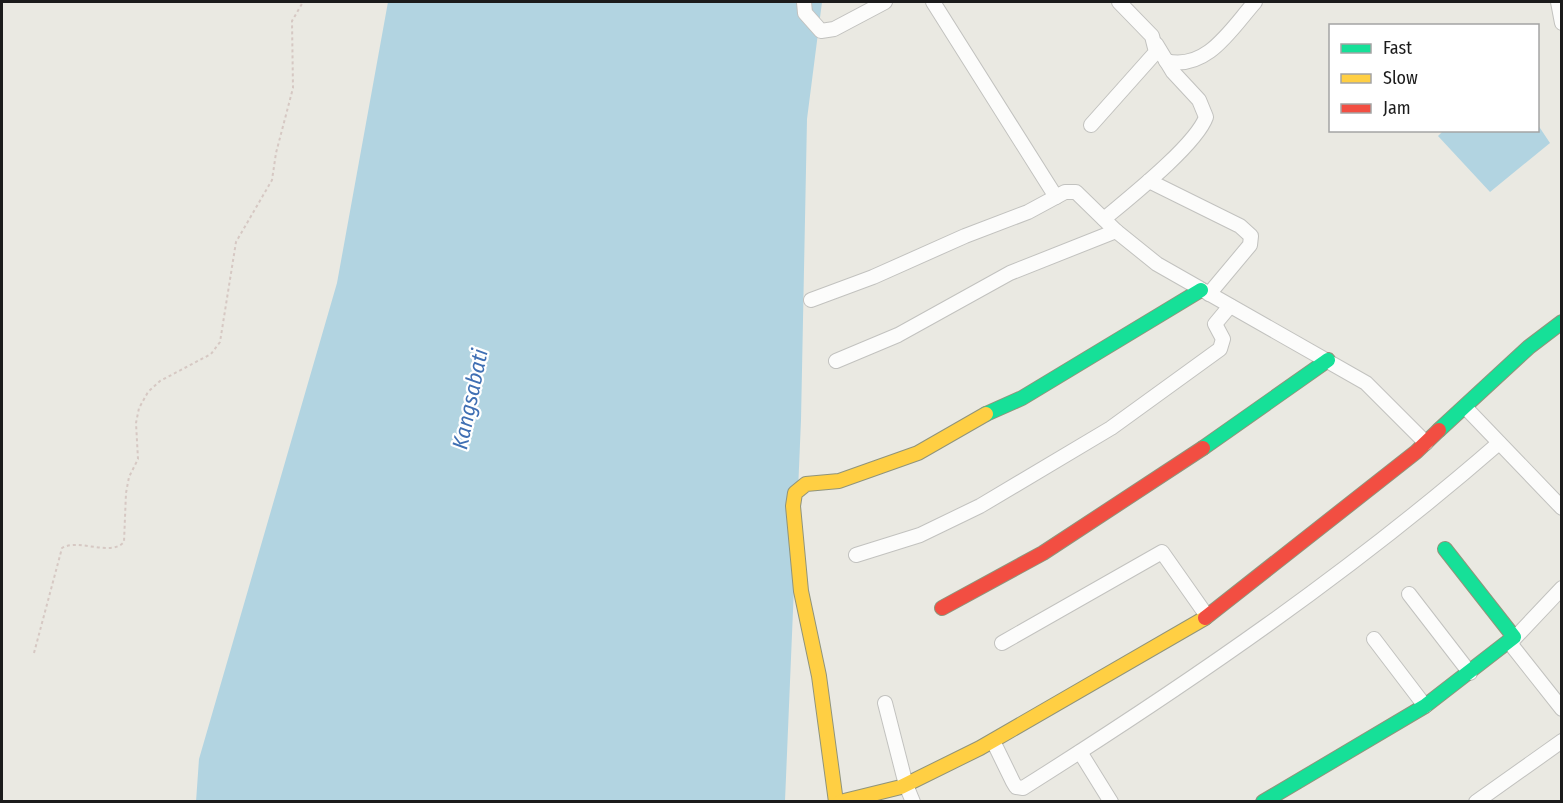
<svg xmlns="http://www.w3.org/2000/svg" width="1563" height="803" viewBox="0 0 1563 803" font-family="'Fira Sans Condensed',sans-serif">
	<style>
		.water { fill: #b2d4e1 }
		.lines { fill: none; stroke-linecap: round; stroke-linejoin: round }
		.street-casing { stroke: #c2c2bf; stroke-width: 16 }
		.fast-casing { stroke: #90947b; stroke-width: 16 }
		.slow-casing { stroke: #90947b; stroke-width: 16 }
		.jam-casing { stroke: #90947b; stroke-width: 16 }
		.path { stroke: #d6c8c3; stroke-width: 2; stroke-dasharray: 3 3; stroke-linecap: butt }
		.street { stroke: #fcfcfb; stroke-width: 14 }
		.fast { stroke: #16e098; stroke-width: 14 }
		.slow { stroke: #ffcf43; stroke-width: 14 }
		.jam { stroke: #f24e42; stroke-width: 14 }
		.labels { text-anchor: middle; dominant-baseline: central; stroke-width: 4.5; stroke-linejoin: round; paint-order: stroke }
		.water-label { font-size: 22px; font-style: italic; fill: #3f6fb3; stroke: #fff }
	</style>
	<rect width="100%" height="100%" fill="#eae9e2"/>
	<!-- water -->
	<g class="water">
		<polygon points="388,2 822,2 807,119 801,420 785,801 196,802 199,759 337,283"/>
		<polygon points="1538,125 1550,143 1490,192 1438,136 1443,131 1538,130"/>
	</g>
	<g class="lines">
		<defs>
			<g id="street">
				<polyline points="804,2 805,13 821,31 834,29 885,2"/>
				<polyline points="933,2 1056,197"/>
				<polyline points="1558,2 1562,23"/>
				<path d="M 1166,61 C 1207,71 1231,29 1255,2"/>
				<polyline points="1091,125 1156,52 1152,36 1119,2"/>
				<polyline points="1149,181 1240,226 1251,236 1250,245 1209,294"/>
				<path d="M 1104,219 C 1129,198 1196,145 1206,117 L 1199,100 L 1173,72 L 1156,44"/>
				<polyline points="811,300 873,277 965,236 1028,212 1065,192 1076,192 1116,231 1157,264 1366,383 1426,443"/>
				<polyline points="836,361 898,335 1010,273 1116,231"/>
				<polyline points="1465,407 1562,508"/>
				<polyline points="856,555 920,535 980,506 1111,428 1220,349 1223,339 1215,324 1230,306"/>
				<polyline points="1562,588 1512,641 1513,647 1562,709"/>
				<polyline points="1409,594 1470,673"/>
				<polyline points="1374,639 1425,706"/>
				<polyline points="1002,643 1162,552 1207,616"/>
				<polyline points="885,703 906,785 913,802"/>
				<path d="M 993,741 L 1013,782 L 1016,787 L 1023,788 C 1188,684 1351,572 1499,443"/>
				<polyline points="1080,752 1111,802"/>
				<polyline points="1476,802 1562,741"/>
			</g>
			<g id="fast">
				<polyline points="986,414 1022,398 1201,290"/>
				<polyline points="1439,430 1529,347 1562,322"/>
				<polyline points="1203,448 1328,360"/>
				<polyline points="1263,802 1425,706 1514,637 1445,549"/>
			</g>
			<g id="slow">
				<polyline points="836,802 819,676 801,591 793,506 795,493 806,484 839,481 918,453 986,414"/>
				<polyline points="840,802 901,787 980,748 1205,618"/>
			</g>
			<g id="jam">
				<polyline points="942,608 1043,553 1203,448"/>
				<polyline points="1205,618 1416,452 1439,430"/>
			</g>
		</defs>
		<!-- street casing -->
		<use href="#street" class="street-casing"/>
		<!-- fast casing -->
		<use href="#fast" class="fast-casing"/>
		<!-- slow casing -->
		<use href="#slow" class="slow-casing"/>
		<!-- jam casing -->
		<use href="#jam" class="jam-casing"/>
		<!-- path -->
		<path class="path" d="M 34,653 L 62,548 C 79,538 110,557 124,542 L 126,493 L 129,477 L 138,459 L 136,423 L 139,408 L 148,392 L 160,381 L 211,354 L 220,342 L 236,242 L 272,180 L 276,153 L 293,88 L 292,21 L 303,2"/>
		<!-- street -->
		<use href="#street" class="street"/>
		<!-- fast -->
		<use href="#fast" class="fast"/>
		<!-- slow -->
		<use href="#slow" class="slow"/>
		<!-- jam -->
		<use href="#jam" class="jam"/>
	</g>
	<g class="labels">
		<!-- water labels -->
		<g class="water-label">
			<text transform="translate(470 399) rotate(-78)">Kangsabati</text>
		</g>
	</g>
	<!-- border -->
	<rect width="1563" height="803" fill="none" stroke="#1b1b1b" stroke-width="6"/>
	<!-- legend -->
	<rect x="1329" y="24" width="210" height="108" fill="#ffffff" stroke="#a4a4a4" stroke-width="1.5"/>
	<rect x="1341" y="44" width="30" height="9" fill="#16e098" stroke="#a4a4a4" stroke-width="1.5"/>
	<text x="1383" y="54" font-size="18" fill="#1b1b1b">Fast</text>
	<rect x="1341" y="74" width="30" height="9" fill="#ffcf43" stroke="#a4a4a4" stroke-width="1.5"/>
	<text x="1383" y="84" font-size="18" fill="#1b1b1b">Slow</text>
	<rect x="1341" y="104" width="30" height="9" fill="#f24e42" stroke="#a4a4a4" stroke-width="1.5"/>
	<text x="1383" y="114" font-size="18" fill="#1b1b1b">Jam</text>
</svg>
